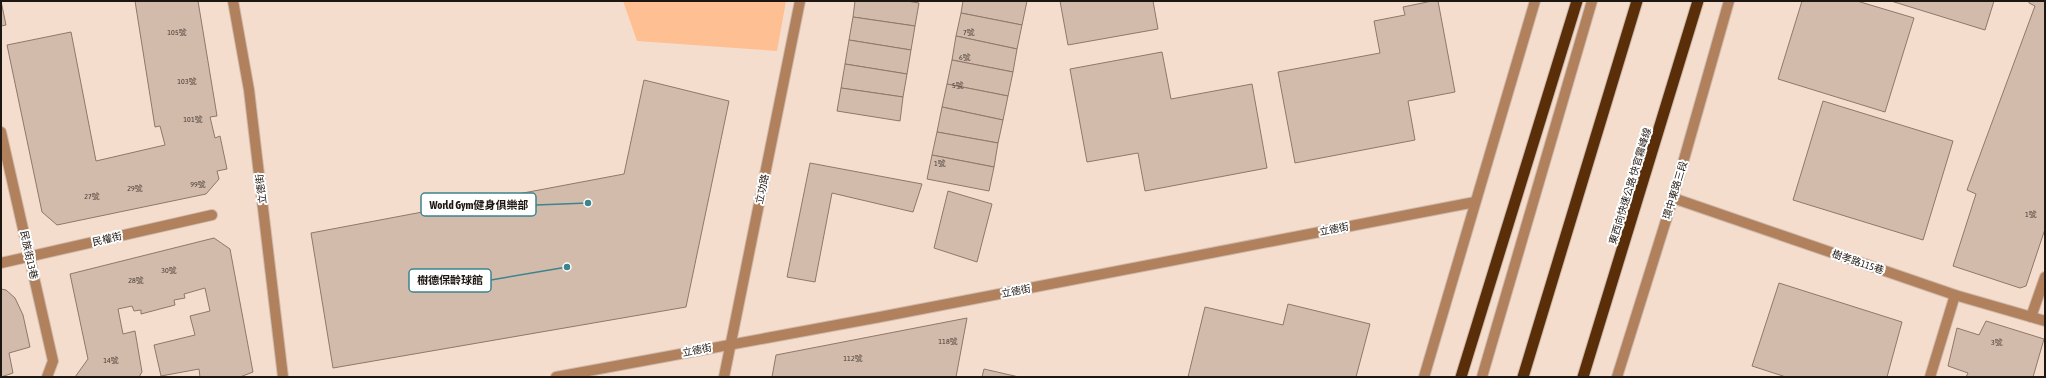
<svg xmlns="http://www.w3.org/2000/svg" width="2046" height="378" viewBox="0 0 2046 378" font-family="'Asap Condensed','Noto Sans TC',sans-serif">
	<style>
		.green { fill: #febf92 }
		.building { fill: #d3bbac; stroke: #8e786a }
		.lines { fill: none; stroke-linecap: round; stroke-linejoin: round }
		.service-casing { stroke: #ceb9ab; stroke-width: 12 }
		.minor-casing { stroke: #ceb9ab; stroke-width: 12 }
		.trunk-casing { stroke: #ceb9ab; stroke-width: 13 }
		.service { stroke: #b1805d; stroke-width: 10 }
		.minor { stroke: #b1805d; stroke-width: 10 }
		.trunk { stroke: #5a2e09; stroke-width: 11 }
		.labels { text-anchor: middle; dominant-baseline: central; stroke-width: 4; stroke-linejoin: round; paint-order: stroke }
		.number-label { font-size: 8px; fill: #4b3f37 }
		.street-label { font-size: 10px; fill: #1e1610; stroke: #fff }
		.leader { fill: none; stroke: #3d848d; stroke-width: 1.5 }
		.callout-dot { fill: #3d848d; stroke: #fff; stroke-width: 1.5 }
		.callout { fill: #fff; stroke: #3d848d; stroke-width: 1.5 }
		.callout-label { font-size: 11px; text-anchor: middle; font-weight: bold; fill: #1e1610 }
	</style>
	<rect width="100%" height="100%" fill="#f5ddcd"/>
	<!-- green -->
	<polygon class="green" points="623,1 786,1 777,51 637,41"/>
	<!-- building -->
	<g class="building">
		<polygon points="1,1 6,25 1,26"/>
		<polygon points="135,1 198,1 217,116 210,117 215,138 220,136 227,169 217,171 219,179 206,194 57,225 42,212 7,45 71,32 96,161 165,145 160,126 155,127"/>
		<polygon points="855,1 907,1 919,3 915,26 853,17"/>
		<polygon points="963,1 1027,1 1022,25 961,13"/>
		<polygon points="1060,1 1153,1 1158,29 1068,45"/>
		<polygon points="1432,1 1438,1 1455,92 1408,101 1415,140 1295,163 1278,72 1380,53 1374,21 1405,15 1403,7"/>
		<polygon points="1802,1 1857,1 1914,18 1885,112 1778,79"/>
		<polygon points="1891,1 1994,1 1985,30"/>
		<polygon points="2029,1 2045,1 2045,229 2026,286 2020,288 1953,266 1976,194 1967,190 2035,6 2029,3"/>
		<polygon points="961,13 1022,25 1017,49 956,36"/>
		<polygon points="853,17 915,26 911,50 849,40"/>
		<polygon points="956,36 1017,49 1013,72 952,60"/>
		<polygon points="849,40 911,50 907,74 845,64"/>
		<polygon points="1162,52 1171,99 1252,84 1267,168 1145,191 1138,153 1087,162 1070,69"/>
		<polygon points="952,60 1013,72 1008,96 947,84"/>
		<polygon points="845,64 907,74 903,97 841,88"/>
		<polygon points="644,80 729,101 686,307 333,368 311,233 624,174"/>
		<polygon points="947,84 1008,96 1003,120 942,107"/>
		<polygon points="841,88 903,97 900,121 837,111"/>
		<polygon points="1823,101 1953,141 1923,240 1793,200"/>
		<polygon points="942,107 1003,120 998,143 937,132"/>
		<polygon points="937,132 998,143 994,167 932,155"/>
		<polygon points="932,155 994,167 989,191 927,179"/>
		<polygon points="810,163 922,184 913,212 832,193 815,282 787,277"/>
		<polygon points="948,191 992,204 977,262 934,248"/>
		<polygon points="214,238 230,249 253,372 240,377 200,377 199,369 161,376 154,345 195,335 190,316 210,311 205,288 184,294 185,298 174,300 175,305 141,314 141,310 134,311 132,306 118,309 123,334 135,331 142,372 139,377 75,377 88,359 70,274"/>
		<polygon points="1779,283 1902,322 1887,377 1786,377 1752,366"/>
		<polygon points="1,289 6,290 15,298 23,315 30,347 9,353 13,373 1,377"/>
		<polygon points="1288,304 1370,324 1356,377 1188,377 1205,307 1283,325"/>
		<polygon points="967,318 956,377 772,377 776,355"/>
		<polygon points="1986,321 2044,339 2033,377 1966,377 1968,373 1948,366 1957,328 1979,335"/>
		<polygon points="984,369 1019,377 982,377"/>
	</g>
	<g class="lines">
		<defs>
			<g id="service">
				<polyline points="233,1 249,90 283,377"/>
				<polyline points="1,132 53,361 47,377"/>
				<polyline points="1673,198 1955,295 2045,321"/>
				<polyline points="1,263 212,215"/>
				<polyline points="2031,317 2045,277"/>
				<polyline points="556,377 880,317 1475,202"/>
				<polyline points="1930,377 1955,295"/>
			</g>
			<g id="minor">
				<polyline points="724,377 800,1"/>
				<polyline points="1424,377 1535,1"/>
				<polyline points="1482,377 1592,1"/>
				<polyline points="1617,377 1673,198 1729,1"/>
			</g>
			<g id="trunk">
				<polyline points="1461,377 1577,1"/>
				<polyline points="1523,377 1637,1"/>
				<polyline points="1583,377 1698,1"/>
			</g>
		</defs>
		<!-- service casing -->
		<use href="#service" class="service-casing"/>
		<!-- minor casing -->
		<use href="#minor" class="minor-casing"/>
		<!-- trunk casing -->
		<use href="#trunk" class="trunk-casing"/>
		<!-- service -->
		<use href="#service" class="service"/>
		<!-- minor -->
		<use href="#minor" class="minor"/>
		<!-- trunk -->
		<use href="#trunk" class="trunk"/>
	</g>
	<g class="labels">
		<!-- number labels -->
		<g class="number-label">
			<text x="177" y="32">105號</text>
			<text x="969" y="32">7號</text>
			<text x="965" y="57">6號</text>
			<text x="187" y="81">103號</text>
			<text x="958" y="85">5號</text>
			<text x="193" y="119">101號</text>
			<text x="940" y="163">1號</text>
			<text x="198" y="184">99號</text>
			<text x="135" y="188">29號</text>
			<text x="92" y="196">27號</text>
			<text x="2031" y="214">1號</text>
			<text x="169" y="270">30號</text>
			<text x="136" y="280">28號</text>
			<text x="948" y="341">118號</text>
			<text x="1997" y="342">3號</text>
			<text x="853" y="358">112號</text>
			<text x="111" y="360">14號</text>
		</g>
		<!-- street labels -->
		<g class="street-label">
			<text transform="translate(1630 186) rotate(-73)">東西向快速公路 快官霧峰線</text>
			<text transform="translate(261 189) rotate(-97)">立德街</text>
			<text transform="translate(762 189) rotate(-78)">立功路</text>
			<text transform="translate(1675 190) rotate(-73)">環中東路三段</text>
			<text transform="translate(1334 229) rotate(-11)">立德街</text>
			<text transform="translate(107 239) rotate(-13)">民權街</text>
			<text transform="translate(29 255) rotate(78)">民族街13巷</text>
			<text transform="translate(1858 262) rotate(19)">樹孝路115巷</text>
			<text transform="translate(1016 291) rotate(-11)">立德街</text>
			<text transform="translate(697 350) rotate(-11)">立德街</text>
		</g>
	</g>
	<!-- callouts -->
	<path class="leader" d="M588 203L536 205M567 267L491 280"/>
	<g class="callout-dot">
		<circle cx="588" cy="203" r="4"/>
		<circle cx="567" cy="267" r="4"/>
	</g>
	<g class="callout">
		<rect x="421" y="193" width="115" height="23" rx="4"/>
		<rect x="409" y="269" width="82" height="23" rx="4"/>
	</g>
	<g class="callout-label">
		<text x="479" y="209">World Gym健身俱樂部</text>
		<text x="450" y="284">樹德保齡球館</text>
	</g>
	<!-- border -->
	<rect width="2046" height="378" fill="none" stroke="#1e1610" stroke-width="4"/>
</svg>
